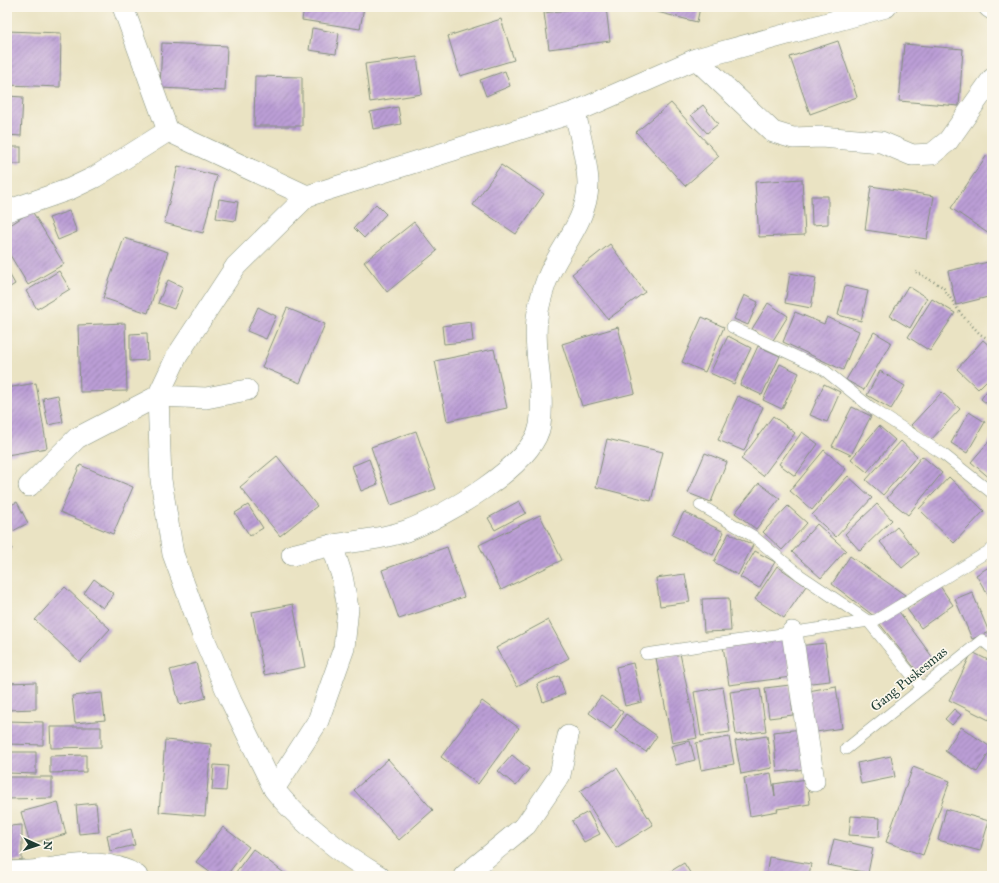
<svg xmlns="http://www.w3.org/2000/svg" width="999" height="883" viewBox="0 0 999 883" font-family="'IM FELL Great Primer',serif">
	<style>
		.building { fill: url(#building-hatch) }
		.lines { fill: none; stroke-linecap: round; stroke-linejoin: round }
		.service-casing { stroke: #84907c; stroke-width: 12 }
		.minor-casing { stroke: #84907c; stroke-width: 22 }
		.path { stroke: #84907c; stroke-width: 2.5; stroke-dasharray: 1 3; stroke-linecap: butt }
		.service { stroke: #fff; stroke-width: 11 }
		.minor { stroke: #fff; stroke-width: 21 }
		.labels { text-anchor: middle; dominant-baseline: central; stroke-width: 3.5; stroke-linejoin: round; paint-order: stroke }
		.street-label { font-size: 14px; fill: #1f3d34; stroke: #fbf7ec }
	</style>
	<defs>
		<pattern id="building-hatch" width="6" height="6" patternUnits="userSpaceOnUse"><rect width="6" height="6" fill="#bb9ed6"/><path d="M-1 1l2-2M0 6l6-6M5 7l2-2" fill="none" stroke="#9782ae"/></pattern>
	</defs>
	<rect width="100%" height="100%" fill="#fbf7ec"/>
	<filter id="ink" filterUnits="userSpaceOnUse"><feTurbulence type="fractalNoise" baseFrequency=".025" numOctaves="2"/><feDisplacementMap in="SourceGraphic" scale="8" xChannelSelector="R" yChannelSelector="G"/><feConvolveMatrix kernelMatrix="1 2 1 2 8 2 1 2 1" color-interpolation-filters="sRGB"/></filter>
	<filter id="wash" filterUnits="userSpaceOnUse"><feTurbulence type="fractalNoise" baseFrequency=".012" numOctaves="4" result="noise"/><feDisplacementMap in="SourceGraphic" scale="16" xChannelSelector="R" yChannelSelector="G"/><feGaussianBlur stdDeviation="0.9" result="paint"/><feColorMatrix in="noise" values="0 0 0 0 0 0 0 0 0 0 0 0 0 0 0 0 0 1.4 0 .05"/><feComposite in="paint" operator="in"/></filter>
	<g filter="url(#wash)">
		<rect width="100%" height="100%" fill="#eae3c3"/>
		<g id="blocks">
			<!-- building -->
			<g class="building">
				<polygon points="304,7 364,7 360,29 302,20"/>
				<polygon points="590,7 606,7 610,41 549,49 544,13"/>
				<polygon points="637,7 700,7 697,22"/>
				<polygon points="501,19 514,60 460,76 448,36"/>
				<polygon points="312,28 339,33 336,54 309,50"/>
				<polygon points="7,31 61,33 60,87 7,85"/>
				<polygon points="838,41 857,97 810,114 790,57"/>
				<polygon points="162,43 227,46 225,91 160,88"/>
				<polygon points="904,44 963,49 959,106 899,101"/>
				<polygon points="417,57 422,94 370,102 365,64"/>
				<polygon points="505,71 510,86 486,96 480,80"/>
				<polygon points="255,76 302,77 302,126 254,126"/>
				<polygon points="7,96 23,97 21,136 7,135"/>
				<polygon points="671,103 719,156 685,186 636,132"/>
				<polygon points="703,105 718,124 707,133 691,115"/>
				<polygon points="398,107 401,124 373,129 370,112"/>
				<rect x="7" y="147" width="14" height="17"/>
				<polygon points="987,155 992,159 992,229 989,234 951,208"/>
				<polygon points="501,165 544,194 516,234 473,205"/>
				<polygon points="178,166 217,176 203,233 164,223"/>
				<polygon points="802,179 805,235 759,237 755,182"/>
				<polygon points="871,186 934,196 927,239 865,230"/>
				<polygon points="811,196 828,196 828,224 812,225"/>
				<polygon points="219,199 238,202 235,221 216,218"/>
				<polygon points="376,204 386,214 364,238 354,228"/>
				<polygon points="32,211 64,264 28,285 7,250 7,227"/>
				<polygon points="69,211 77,232 58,240 49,218"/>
				<polygon points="414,222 437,251 387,292 364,262"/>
				<polygon points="124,238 168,252 148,313 103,298"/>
				<polygon points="610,244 645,292 608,319 572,274"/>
				<polygon points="988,262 992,280 992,296 956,305 948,271"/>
				<polygon points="7,270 15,284 7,289"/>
				<polygon points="59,271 70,289 37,309 26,291"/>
				<polygon points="790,273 816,278 811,308 785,303"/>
				<polygon points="168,280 183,287 174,309 158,303"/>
				<polygon points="845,286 868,291 861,321 838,315"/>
				<polygon points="908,286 927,298 910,328 890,316"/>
				<polygon points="744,295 758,302 748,325 734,319"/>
				<polygon points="932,299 955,313 930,351 908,337"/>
				<polygon points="768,303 788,316 772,342 752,329"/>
				<polygon points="258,307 276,316 266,339 247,331"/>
				<polygon points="287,308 325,324 300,383 262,367"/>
				<polygon points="795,312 824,324 827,317 859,331 843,370 783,342"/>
				<polygon points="702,317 724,327 705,372 682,362"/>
				<polygon points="471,322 473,341 444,344 442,326"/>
				<polygon points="125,323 127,391 80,392 78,325"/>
				<polygon points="618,327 635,393 582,406 562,344"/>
				<polygon points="874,332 891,342 864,390 846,380"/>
				<polygon points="147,333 148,360 130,361 130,334"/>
				<polygon points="728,336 751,348 734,384 710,373"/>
				<polygon points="983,340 992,348 992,375 978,389 957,369"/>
				<polygon points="758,346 780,356 762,395 740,385"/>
				<polygon points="494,349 507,408 447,421 435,361"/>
				<polygon points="780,364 799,373 782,409 763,400"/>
				<polygon points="880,371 905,386 891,409 867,395"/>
				<polygon points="36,383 47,448 7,455 7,388"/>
				<polygon points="824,384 840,392 827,422 810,415"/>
				<polygon points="992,384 992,408 981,399"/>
				<polygon points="942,392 960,409 929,442 911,425"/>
				<polygon points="58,395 63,422 48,425 43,398"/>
				<polygon points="738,396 763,407 744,451 718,440"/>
				<polygon points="852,407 871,416 851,455 832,446"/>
				<polygon points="969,412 985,422 967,453 951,443"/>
				<polygon points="773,416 795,433 763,476 741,459"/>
				<polygon points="879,426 895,440 867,472 851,459"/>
				<polygon points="416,431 436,489 391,505 371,447"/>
				<polygon points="802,432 818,444 795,476 779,464"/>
				<polygon points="607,439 663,452 651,501 596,487"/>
				<polygon points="991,439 992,440 992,480 971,462"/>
				<polygon points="901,441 917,456 883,495 866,480"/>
				<polygon points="824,450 846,469 812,510 790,491"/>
				<polygon points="705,453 727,462 711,502 688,493"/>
				<polygon points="277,456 317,506 280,536 240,487"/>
				<polygon points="922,456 942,473 908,515 887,498"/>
				<polygon points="369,459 378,484 361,491 352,466"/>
				<polygon points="80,465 133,487 113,534 60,512"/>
				<polygon points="848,476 872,498 836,537 812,515"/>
				<polygon points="949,477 984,511 954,543 919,509"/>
				<polygon points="759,483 780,499 756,529 735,513"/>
				<polygon points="519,501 526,513 495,530 488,518"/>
				<polygon points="17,502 28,523 13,531 7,519 7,507"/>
				<polygon points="877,504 892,520 860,551 845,534"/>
				<polygon points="248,505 263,528 250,536 235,513"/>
				<polygon points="788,506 807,523 782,550 763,532"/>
				<polygon points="684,512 724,532 713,555 672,535"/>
				<polygon points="540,515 562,560 501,590 479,545"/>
				<polygon points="817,524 846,550 821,578 792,552"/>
				<polygon points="897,527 919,554 902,568 880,542"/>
				<polygon points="729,533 753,545 738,575 714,562"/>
				<polygon points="7,538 12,549 7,551"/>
				<polygon points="447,547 464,597 399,619 382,570"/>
				<polygon points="755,551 775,562 759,588 740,577"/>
				<polygon points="850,556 905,595 875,617 832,584"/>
				<polygon points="992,565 992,602 976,575"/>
				<polygon points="777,566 806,586 784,618 755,599"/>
				<polygon points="685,574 690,602 660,606 656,578"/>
				<polygon points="94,579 114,594 103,608 84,593"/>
				<polygon points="940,586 953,605 921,628 907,609"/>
				<polygon points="65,587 110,629 80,662 35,620"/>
				<polygon points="972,592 989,632 972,639 955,599"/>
				<polygon points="729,598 731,631 704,632 702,599"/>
				<polygon points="293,604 305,667 264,675 252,612"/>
				<polygon points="897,609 936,662 920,675 879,623"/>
				<polygon points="548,620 569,658 517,686 496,648"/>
				<polygon points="786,638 791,677 729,685 723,646"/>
				<polygon points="825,643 830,681 802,684 798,646"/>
				<polygon points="972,652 992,662 992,714 989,720 949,700"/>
				<polygon points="680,653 697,738 672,743 656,658"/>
				<polygon points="196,663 206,698 180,705 170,670"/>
				<polygon points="633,663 642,702 625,706 616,667"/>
				<polygon points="559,676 565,694 543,702 537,684"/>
				<polygon points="36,682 36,709 7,710 7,683"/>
				<polygon points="790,685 793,715 769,718 765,688"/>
				<polygon points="836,686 842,728 810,733 803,692"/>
				<polygon points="723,687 730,732 701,736 694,692"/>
				<polygon points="760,688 766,731 736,735 730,692"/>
				<polygon points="102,693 105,720 75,723 72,696"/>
				<polygon points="601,696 623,712 611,729 589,713"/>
				<polygon points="482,701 519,728 478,784 441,757"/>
				<polygon points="954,709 961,715 952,725 945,719"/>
				<polygon points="626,714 657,736 646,752 615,731"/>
				<polygon points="7,721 43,722 43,745 7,744"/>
				<polygon points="50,727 101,727 101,747 51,748"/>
				<polygon points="961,727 992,748 977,772 945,751"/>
				<polygon points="803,729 807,769 777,772 773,732"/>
				<polygon points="767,736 772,768 741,774 735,741"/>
				<polygon points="729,737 734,764 701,770 696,743"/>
				<polygon points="165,740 211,744 205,816 159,812"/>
				<polygon points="690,741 695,760 676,765 671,746"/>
				<polygon points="7,752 36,752 36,774 7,773"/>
				<polygon points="86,755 86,772 50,773 50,756"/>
				<polygon points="512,755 529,769 516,786 498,771"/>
				<polygon points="891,756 895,777 861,784 857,763"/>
				<polygon points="388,759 433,810 399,840 354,790"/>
				<polygon points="214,765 228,766 226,791 212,790"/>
				<polygon points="913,767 950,781 923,855 886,842"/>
				<polygon points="617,768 653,825 616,848 580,791"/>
				<polygon points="771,773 775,796 774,784 807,779 810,804 777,809 778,811 750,816 744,778"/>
				<polygon points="7,777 52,777 52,798 7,799"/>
				<polygon points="58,802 66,834 30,844 21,812"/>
				<polygon points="96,803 99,832 79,834 76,805"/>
				<polygon points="946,809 989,821 980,851 938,840"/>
				<polygon points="588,812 600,834 584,842 572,821"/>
				<polygon points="851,816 880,818 879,837 849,835"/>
				<polygon points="22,825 22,861 11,861 10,826"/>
				<polygon points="223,827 249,847 226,876 215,876 196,862"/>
				<polygon points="131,829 135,845 110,851 107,835"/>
				<polygon points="834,839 873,848 868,873 828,865"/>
				<polygon points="253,849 288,876 233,876"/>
				<polygon points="769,857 811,864 809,876 766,876"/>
				<polygon points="684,863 692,876 663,876"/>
			</g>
		</g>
	</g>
	<g filter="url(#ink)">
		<use href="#blocks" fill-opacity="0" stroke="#84907c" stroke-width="1"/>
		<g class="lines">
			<defs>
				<g id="service">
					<polyline points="732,327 823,369 873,409 943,454 992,493"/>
					<polyline points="700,505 753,536 800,575 868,621 922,688"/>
					<polyline points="646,654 876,620 992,549"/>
					<polyline points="846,749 982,640 992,648"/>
				</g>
				<g id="minor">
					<polyline points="123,7 168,131"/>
					<polyline points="989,7 992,9"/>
					<polyline points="696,59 773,132 793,138 821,137 881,142 912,155 932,154 948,141 992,79"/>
					<polyline points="7,211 70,189 95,177 168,131 307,196"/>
					<polyline points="29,486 77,438 158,396 206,398 247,390"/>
					<polyline points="292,555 332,545"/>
					<polyline points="792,632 814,781"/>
					<path d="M 274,789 L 318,721 L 344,648 L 348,608 L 342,576 L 332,545 C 356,541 383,539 406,531 C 442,518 534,465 540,425 C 546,384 529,343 540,302 C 543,289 548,275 555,263 C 568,239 587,215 588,186 C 589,168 579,132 575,112"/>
					<path d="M 7,872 C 17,871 28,872 38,870 C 71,866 107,856 137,876"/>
					<path d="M 379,876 C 346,857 297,820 274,789 L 231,701 L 203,636 L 173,554 L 161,480 L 158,396 L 177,356 L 236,266 L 307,196 L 575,112 L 696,59 L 886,7"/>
					<polyline points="464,876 526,825 560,775 568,736"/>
				</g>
			</defs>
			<!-- service casing -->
			<use href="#service" class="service-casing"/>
			<!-- minor casing -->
			<use href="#minor" class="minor-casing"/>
			<!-- path -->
			<polyline class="path" points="916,272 943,287 961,314 980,334 992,341"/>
			<!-- service -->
			<use href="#service" class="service"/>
			<!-- minor -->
			<use href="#minor" class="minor"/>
		</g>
	</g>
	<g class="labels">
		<!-- street labels -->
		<g class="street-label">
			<text transform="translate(909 679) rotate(-39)">Gang Puskesmas</text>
		</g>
	</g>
	<!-- margin -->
	<rect width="999" height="883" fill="none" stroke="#fbf7ec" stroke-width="24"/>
	<!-- north arrow -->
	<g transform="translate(38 845) rotate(93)" stroke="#fbf7ec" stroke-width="3" paint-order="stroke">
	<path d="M0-3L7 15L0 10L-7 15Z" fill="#1f3d34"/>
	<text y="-6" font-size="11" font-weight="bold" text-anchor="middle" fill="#1f3d34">N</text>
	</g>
</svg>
